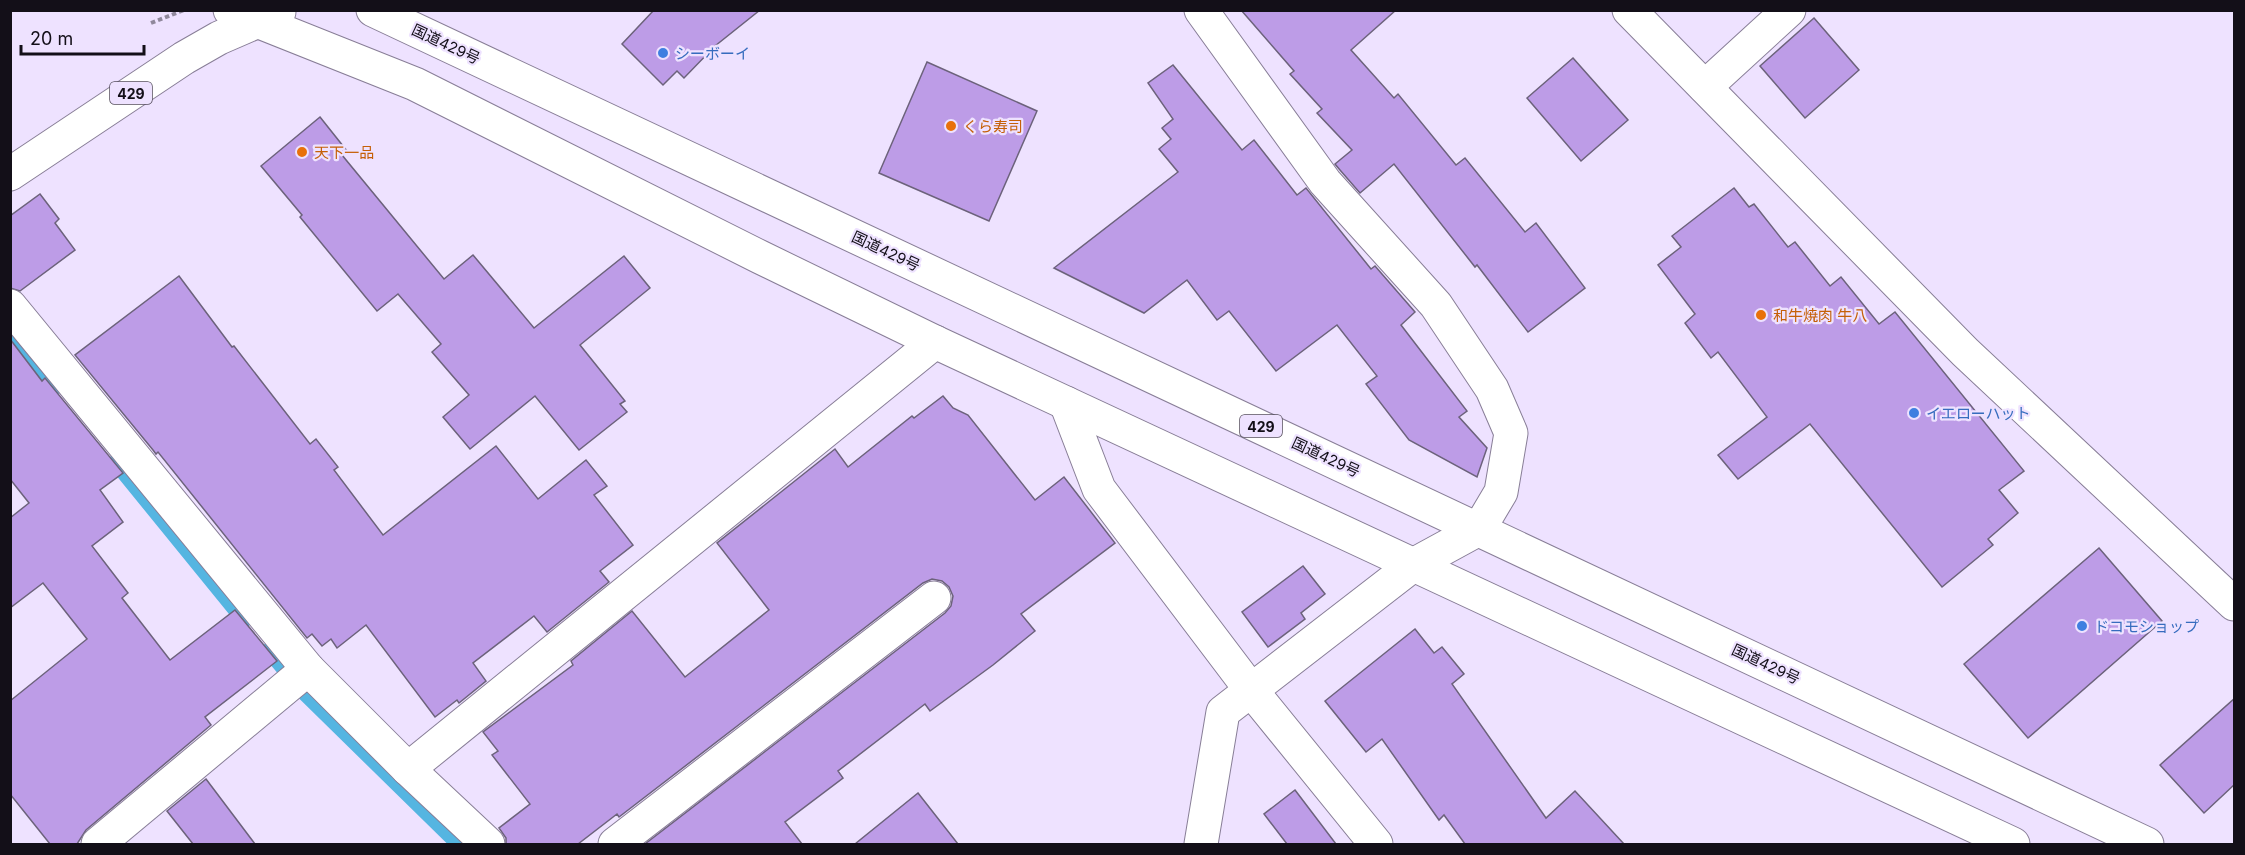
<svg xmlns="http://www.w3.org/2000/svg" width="2245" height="855" viewBox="0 0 2245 855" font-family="Inter,'Noto Sans JP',sans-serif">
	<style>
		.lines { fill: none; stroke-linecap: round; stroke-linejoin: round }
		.stream { stroke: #55b5e1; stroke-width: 12 }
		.building { fill: #bd9ce7; stroke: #6c627b; stroke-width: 1.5 }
		.minor-casing { stroke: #887e97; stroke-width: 35 }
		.highway-casing { stroke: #887e97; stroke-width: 35 }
		.path { stroke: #90889c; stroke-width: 4; stroke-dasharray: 4.5 3; stroke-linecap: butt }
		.minor { stroke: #fff; stroke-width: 33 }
		.highway { stroke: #fff; stroke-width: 33 }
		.shop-dot { fill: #3f7fe0; stroke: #eee2ff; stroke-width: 2 }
		.food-dot { fill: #e8710a; stroke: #eee2ff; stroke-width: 2 }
		.labels { text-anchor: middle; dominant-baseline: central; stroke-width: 4.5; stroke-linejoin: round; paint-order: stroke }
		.shield { fill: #eee2ff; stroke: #554e5d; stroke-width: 1.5 }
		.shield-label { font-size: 14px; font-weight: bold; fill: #130f18 }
		.street-label { font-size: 15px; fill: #130f18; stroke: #eee2ff }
		.shop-label { font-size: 15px; fill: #366cbe; stroke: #eee2ff; text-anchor: start }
		.food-label { font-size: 15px; fill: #c56008; stroke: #eee2ff; text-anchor: start }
	</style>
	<rect width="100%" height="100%" fill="#eee2ff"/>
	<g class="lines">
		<!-- stream -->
		<g class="stream">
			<polyline points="10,336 54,390"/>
			<polyline points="113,462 244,623"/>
			<polyline points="266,650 301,692 456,844"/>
		</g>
	</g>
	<!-- building -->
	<g class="building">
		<polygon points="654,10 760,10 715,46 684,78 677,71 663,85 622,44"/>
		<polygon points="1241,10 1396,10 1351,50 1394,98 1398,94 1456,165 1465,158 1525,232 1536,223 1585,288 1528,332 1477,265 1475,267 1394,164 1360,193 1340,170 1335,164 1352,150 1317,113 1322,109 1290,74 1294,71"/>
		<polygon points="1814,18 1859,70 1805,118 1760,66"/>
		<polygon points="1573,58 1628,120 1581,161 1527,98"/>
		<polygon points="927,62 1037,111 989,221 879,173"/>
		<polygon points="1173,65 1242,150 1254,140 1297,195 1306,188 1371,269 1375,266 1415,312 1401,325 1467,411 1459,417 1487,448 1477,477 1409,440 1366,384 1377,376 1337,325 1276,371 1229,311 1217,320 1187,280 1144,313 1054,268 1178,172 1159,149 1171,139 1162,128 1173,119 1148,83"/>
		<polygon points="320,117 347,151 342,155 444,279 473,255 534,328 624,256 650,288 580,345 625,401 620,404 627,412 579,450 535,396 470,449 443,417 469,395 432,352 441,344 398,294 377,311 300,217 302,215 261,166"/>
		<polygon points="1734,188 1749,207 1754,204 1788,247 1795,242 1830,286 1841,277 1879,324 1895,312 2024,471 1999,490 2018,513 1988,539 1993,545 1942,587 1810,424 1738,479 1718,455 1767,417 1718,352 1711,358 1685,323 1695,314 1658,265 1681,247 1672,236"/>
		<polygon points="40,194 59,219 55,223 75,250 20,291 10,288 10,216"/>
		<polygon points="179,276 232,347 234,346 310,444 316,439 338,467 334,470 383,535 496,446 538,499 586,460 607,486 594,495 633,545 600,571 609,582 547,632 534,616 473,663 486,681 459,703 457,700 435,717 366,625 337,648 331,639 322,646 312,634 307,638 158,452 156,454 153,450 75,355"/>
		<polygon points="10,339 42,381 45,378 123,473 100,490 123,522 92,546 128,593 122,598 170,660 235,610 277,661 205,717 211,725 86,830 77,844 50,844 10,794 10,701 87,639 43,583 10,608 10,518 29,503 10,479"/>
		<polygon points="943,396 953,408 968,415 1035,500 1064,477 1115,543 1021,614 1035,631 993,665 930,711 925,704 838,771 843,778 785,822 802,844 645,844 945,613 951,606 953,596 949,587 942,581 932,579 923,583 619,817 617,814 578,844 506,844 506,838 499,828 530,804 492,755 498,751 483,732 573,665 571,661 632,611 685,677 769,610 717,543 835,449 848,467 912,416 914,418"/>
		<polygon points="2099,548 2162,621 2028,738 1964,664"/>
		<polygon points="1303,566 1325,594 1301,613 1305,619 1268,647 1242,612"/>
		<polygon points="1415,629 1434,653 1442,647 1464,674 1452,684 1546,818 1575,791 1624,844 1465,844 1444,815 1439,820 1382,739 1366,752 1325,701"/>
		<polygon points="2235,698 2235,784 2204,813 2160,765"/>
		<polygon points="206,779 255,844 193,844 167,811"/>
		<polygon points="1295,790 1336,844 1287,844 1264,814"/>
		<polygon points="918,793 958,844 855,844"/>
	</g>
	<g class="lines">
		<defs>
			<g id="minor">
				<polyline points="230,10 257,21"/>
				<polyline points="1629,10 1965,352 2234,604"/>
				<polyline points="1705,87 1789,10"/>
				<polyline points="10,306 308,669 408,769 488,844"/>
				<polyline points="1066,403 1099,489 1251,690 1376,844"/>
				<polyline points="408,769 935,342"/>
				<polyline points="98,844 308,669"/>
				<polyline points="615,844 934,598"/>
				<polyline points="1201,844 1223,712 1413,565 1479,529 1501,492 1511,433 1492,389 1436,305 1325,182 1201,10"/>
			</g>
			<g id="highway">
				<polyline points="373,10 2147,844"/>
				<polyline points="257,21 415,84 760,257 935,342 2013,844"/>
				<polyline points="10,174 184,58 219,38 279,12"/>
			</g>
		</defs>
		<!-- minor casing -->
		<use href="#minor" class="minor-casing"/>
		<!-- highway casing -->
		<use href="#highway" class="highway-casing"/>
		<!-- path -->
		<polyline class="path" points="151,23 184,10"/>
		<!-- minor -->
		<use href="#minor" class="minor"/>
		<!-- highway -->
		<use href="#highway" class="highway"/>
	</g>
	<!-- markers -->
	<g class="shop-dot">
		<circle cx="663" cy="53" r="6"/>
		<circle cx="1914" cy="413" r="6"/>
		<circle cx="2082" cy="626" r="6"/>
	</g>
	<g class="food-dot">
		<circle cx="951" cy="126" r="6"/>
		<circle cx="302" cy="152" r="6"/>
		<circle cx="1761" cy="315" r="6"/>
	</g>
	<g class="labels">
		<!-- shield labels -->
		<g class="shield">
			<rect x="110" y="82" width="42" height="22" rx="4.5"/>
			<rect x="1240" y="415" width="42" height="22" rx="4.5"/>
		</g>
		<g class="shield-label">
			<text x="131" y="93">429</text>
			<text x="1261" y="426">429</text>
		</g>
		<!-- street labels -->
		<g class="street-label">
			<text transform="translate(446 44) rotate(25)">国道429号</text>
			<text transform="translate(886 251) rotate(25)">国道429号</text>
			<text transform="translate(1326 457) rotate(25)">国道429号</text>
			<text transform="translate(1766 664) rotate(25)">国道429号</text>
		</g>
		<!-- shop labels -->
		<g class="shop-label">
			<text x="675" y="53">シーボーイ</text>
			<text x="1926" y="413">イエローハット</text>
			<text x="2094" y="626">ドコモショップ</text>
		</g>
		<!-- food labels -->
		<g class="food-label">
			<text x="963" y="126">くら寿司</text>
			<text x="314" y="152">天下一品</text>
			<text x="1773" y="315">和牛焼肉 牛八</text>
		</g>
	</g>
	<!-- border -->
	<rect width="2245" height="855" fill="none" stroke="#130f18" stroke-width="24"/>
	<!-- scale -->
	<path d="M21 45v9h123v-9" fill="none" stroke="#130f18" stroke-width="3"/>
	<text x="30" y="45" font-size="18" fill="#130f18" stroke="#eee2ff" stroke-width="4.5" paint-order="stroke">20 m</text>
</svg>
